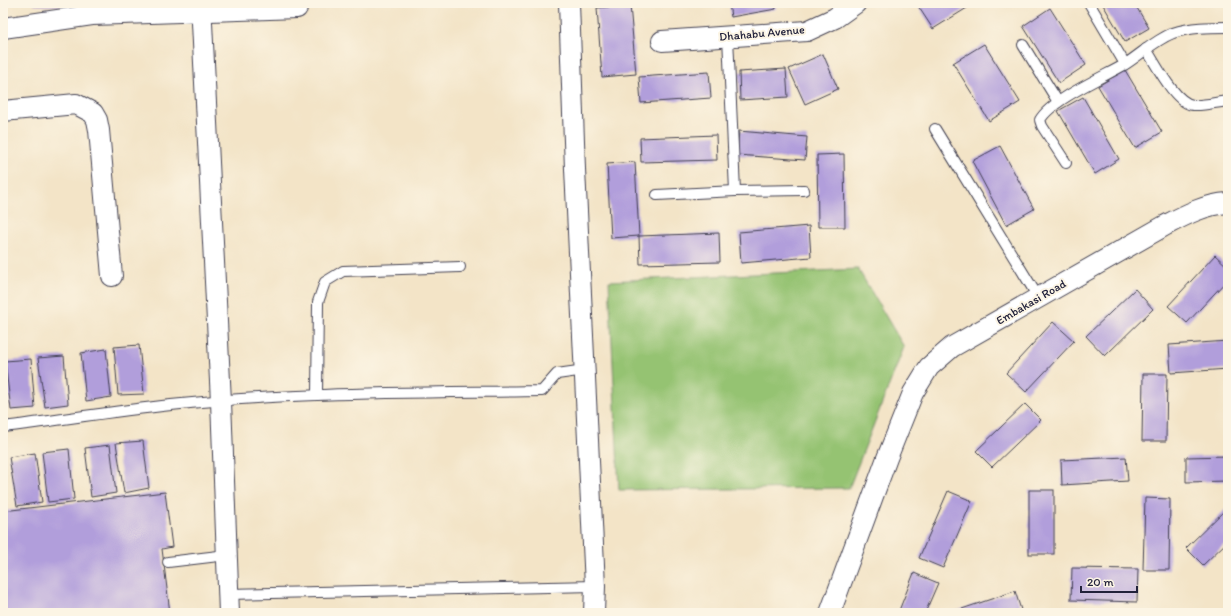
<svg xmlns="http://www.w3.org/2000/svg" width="1231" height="616" viewBox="0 0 1231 616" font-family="Itim,sans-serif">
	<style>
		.green { fill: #95c372; stroke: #5c7256 }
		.building { fill: #b19edb }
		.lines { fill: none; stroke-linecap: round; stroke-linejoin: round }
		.service-casing { stroke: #413f50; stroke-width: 12 }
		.minor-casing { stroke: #413f50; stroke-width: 22 }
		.service { stroke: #fff; stroke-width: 10 }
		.minor { stroke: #fff; stroke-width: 20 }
		.labels { text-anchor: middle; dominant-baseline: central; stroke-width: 4; stroke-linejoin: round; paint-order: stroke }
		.street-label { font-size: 12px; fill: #22223b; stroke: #fcf5e5 }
	</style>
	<rect width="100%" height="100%" fill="#fcf5e5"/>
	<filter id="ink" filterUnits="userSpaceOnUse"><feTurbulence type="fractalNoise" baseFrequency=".025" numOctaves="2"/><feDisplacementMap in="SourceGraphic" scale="8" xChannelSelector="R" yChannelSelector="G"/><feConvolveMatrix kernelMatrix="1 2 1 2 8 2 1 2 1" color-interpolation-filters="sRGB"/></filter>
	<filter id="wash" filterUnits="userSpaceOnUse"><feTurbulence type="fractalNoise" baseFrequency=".012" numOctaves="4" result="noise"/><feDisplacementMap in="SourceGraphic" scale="16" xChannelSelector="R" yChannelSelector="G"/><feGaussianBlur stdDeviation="0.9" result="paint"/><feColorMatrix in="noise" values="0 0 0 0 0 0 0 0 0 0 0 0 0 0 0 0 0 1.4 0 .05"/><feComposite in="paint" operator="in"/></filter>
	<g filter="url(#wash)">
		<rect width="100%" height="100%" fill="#f3e4c7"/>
		<!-- green -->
		<polygon class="green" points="858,269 904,347 849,488 619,490 609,281"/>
		<g id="blocks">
			<!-- building -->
			<g class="building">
				<polygon points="34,3 70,3 66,6 33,5"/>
				<polygon points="729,3 775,3 776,9 731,17"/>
				<polygon points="922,3 975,3 933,29 918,6"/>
				<polygon points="1102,3 1134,3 1149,28 1125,42"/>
				<polygon points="630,5 636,74 602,77 597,8"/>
				<polygon points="1050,8 1086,65 1059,83 1023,26"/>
				<polygon points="984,44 1020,102 989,121 953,63"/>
				<polygon points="823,54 838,89 805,104 789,69"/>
				<polygon points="786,69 788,97 740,100 739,72"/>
				<polygon points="1125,70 1162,132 1135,148 1098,86"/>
				<polygon points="709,72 711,98 641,103 639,77"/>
				<polygon points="1083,97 1119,159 1095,174 1058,111"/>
				<polygon points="739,131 807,137 805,160 737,155"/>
				<polygon points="716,135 717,160 641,162 640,138"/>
				<polygon points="1000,146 1034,209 1006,225 972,161"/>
				<polygon points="844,154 845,227 818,227 817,155"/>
				<polygon points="635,162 639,236 611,238 607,164"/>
				<polygon points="809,226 811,257 741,263 739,232"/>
				<polygon points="719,233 720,262 640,264 639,236"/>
				<polygon points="1215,255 1228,267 1228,279 1187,323 1168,306"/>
				<polygon points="1135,289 1153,309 1105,356 1086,336"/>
				<polygon points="1053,322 1074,341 1026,392 1006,373"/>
				<polygon points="1228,341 1228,369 1171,373 1169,345"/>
				<polygon points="139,345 144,394 118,395 114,347"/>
				<polygon points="106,349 111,397 86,401 81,353"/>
				<polygon points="64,356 68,404 45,407 38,358"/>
				<polygon points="31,359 35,408 11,410 5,361"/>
				<polygon points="1143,374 1167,374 1166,441 1142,441"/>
				<polygon points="1025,404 1041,420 992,467 976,451"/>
				<polygon points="143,441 149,488 124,493 116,443"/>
				<polygon points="110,445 116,493 91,497 85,448"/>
				<polygon points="69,449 74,499 48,502 42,452"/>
				<polygon points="35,453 42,502 17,506 9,457"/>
				<polygon points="1228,456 1228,481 1186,482 1186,457"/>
				<polygon points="1126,457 1128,481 1062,485 1061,460"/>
				<rect x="1029" y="490" width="25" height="64"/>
				<polygon points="948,491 972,501 943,568 919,558"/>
				<polygon points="165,492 172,547 162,549 170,613 3,613 3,511"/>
				<polygon points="1145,498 1170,499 1169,570 1143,570"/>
				<polygon points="1228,507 1228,541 1203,565 1186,548"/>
				<polygon points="1072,568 1138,569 1137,602 1071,600"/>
				<polygon points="914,573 938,583 925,613 898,613"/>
				<polygon points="1015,591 1022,613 950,613"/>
			</g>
		</g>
	</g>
	<g filter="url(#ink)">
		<use href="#blocks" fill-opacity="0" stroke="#413f50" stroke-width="1"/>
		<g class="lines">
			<defs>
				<g id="service">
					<polyline points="1089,3 1125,64"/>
					<polyline points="728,37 735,191"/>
					<polyline points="1023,45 1058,102"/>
					<path d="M 1146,49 C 1156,64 1175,103 1193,105 C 1204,106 1217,102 1228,101"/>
					<polyline points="935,129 1038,297"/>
					<path d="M 1066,163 L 1042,126 L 1040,120 C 1051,100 1103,77 1124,65 C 1140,55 1155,40 1173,33 C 1191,27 1209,27 1228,27"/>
					<polyline points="657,195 735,191 804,190"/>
					<polyline points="317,395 318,302 325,282 343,271 460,267"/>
					<path d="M 3,427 C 59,420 115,411 171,405 C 294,392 418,393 542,391 L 557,374 L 585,370"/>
					<polyline points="168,562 227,555"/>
					<polyline points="228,594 595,586"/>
				</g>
				<g id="minor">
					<polyline points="201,3 221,401 229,613"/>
					<polyline points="569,3 575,169 595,586 594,613"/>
					<polyline points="3,28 92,15 297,8"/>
					<polyline points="662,41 807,31 835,18 856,3"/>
					<polyline points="3,111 76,104 93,113 97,120 99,130 112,276"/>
					<path d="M 830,613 L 887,458 L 913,393 L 929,367 L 952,347 L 1166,225 C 1185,215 1206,204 1228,203"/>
				</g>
			</defs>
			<!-- service casing -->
			<use href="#service" class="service-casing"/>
			<!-- minor casing -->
			<use href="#minor" class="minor-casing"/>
			<!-- service -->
			<use href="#service" class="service"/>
			<!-- minor -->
			<use href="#minor" class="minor"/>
		</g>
	</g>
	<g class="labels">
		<!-- street labels -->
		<g class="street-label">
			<text transform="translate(762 33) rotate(-5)">Dhahabu Avenue</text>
			<text transform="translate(1031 302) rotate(-30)">Embakasi Road</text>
		</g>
	</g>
	<!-- margin -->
	<rect width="1231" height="616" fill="none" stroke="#fcf5e5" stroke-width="16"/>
	<!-- scale -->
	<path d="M1081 586v6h56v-6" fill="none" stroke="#22223b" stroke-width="2"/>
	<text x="1087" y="586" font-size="12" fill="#22223b" stroke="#fcf5e5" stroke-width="3" paint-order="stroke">20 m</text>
</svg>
